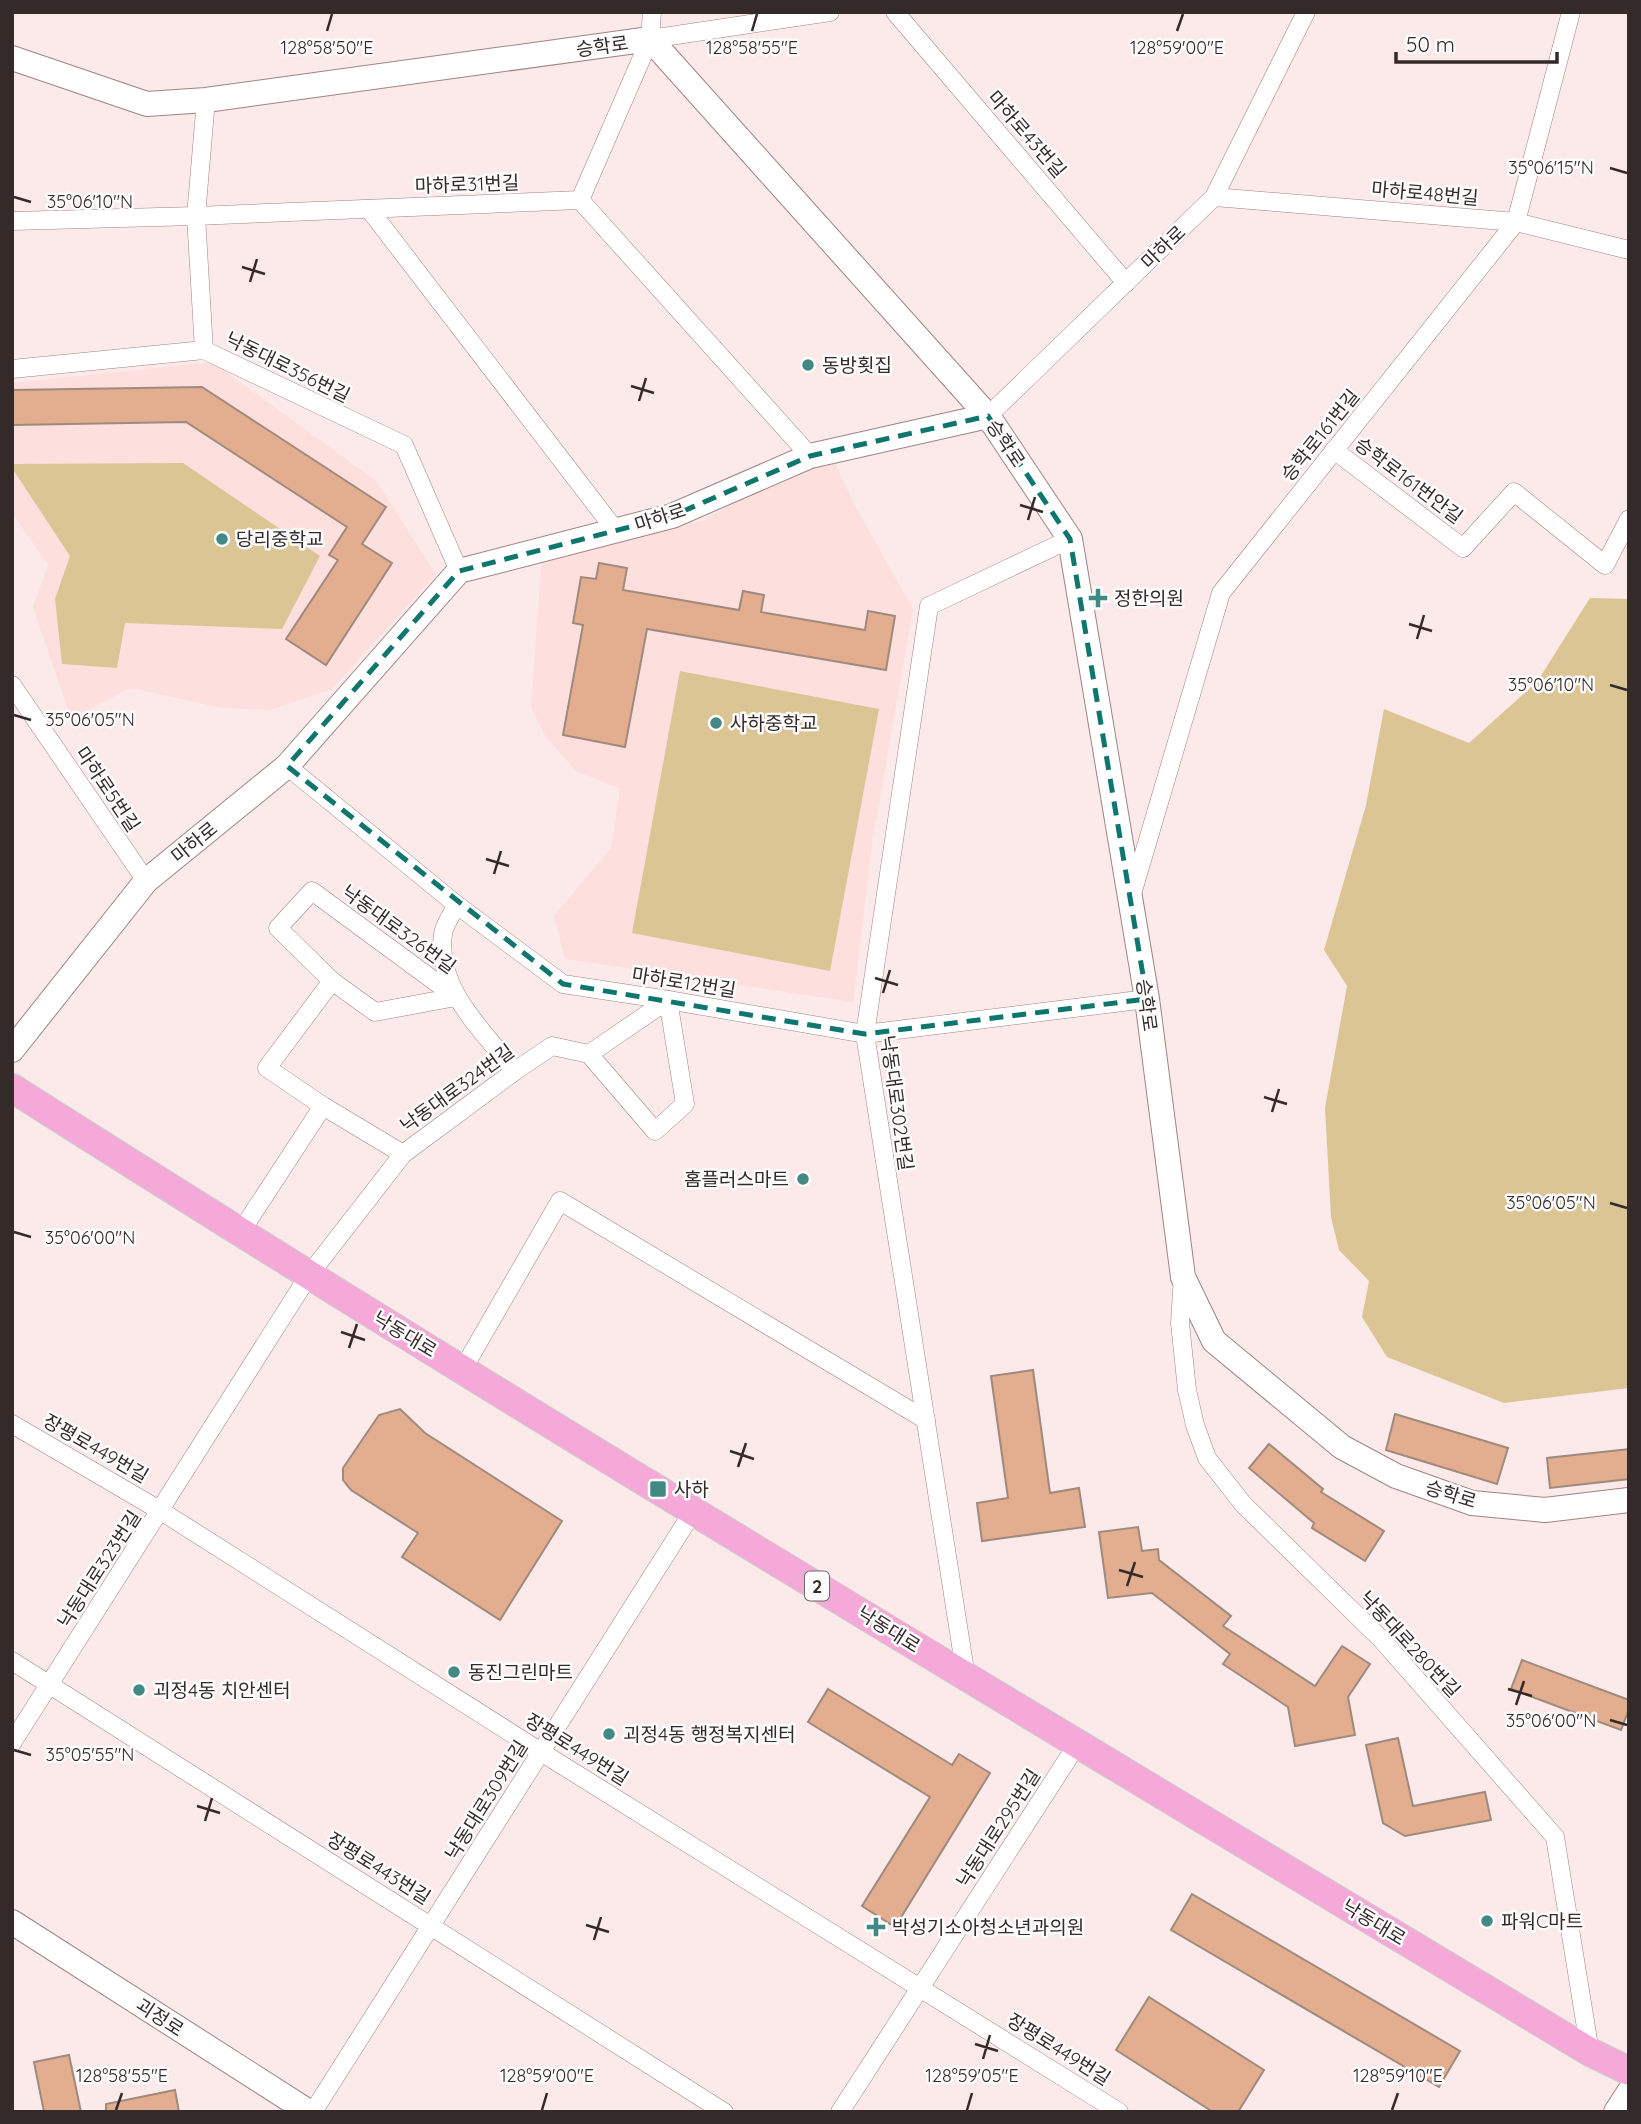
<svg xmlns="http://www.w3.org/2000/svg" width="1641" height="2124" viewBox="0 0 1641 2124" font-family="Quicksand,'Noto Sans KR',sans-serif">
	<style>
		.built { fill: #fddfde }
		.green { fill: #dbc594 }
		.building { fill: #e3ae8f; stroke: #9f8a7d; stroke-width: 2 }
		.lines { fill: none; stroke-linecap: round; stroke-linejoin: round }
		.street-casing { stroke: #9e8484; stroke-width: 19 }
		.secondary-casing { stroke: #9e8484; stroke-width: 26 }
		.primary-casing { stroke: #cecccc; stroke-width: 30 }
		.street { stroke: #fff; stroke-width: 18 }
		.secondary { stroke: #fff; stroke-width: 24 }
		.primary { stroke: #f4a9d8; stroke-width: 28 }
		.marked { fill: none; stroke: #0f766e; stroke-width: 5; stroke-dasharray: 14 9; stroke-linejoin: round }
		.ticks { fill: none; stroke: #342a2a; stroke-width: 2.5 }
		.poi-dot { fill: #428983; stroke: #fcfcfc; stroke-width: 2.5 }
		.labels { text-anchor: middle; dominant-baseline: central; stroke-width: 5; stroke-linejoin: round; paint-order: stroke }
		.shield { fill: #fcfcfc; stroke: #706969; stroke-width: 2 }
		.shield-label { font-size: 18px; font-weight: bold; fill: #342a2a }
		.street-label { font-size: 19px; fill: #342a2a; stroke: #fcfcfc }
		.poi-label { font-size: 19px; fill: #342a2a; stroke: #fcfcfc; text-anchor: start }
		.ticks-label { font-size: 18px; text-anchor: middle; fill: #342a2a; stroke: #fcfcfc; stroke-width: 5; stroke-linejoin: round; paint-order: stroke }
	</style>
	<rect width="100%" height="100%" fill="#fceaea"/>
	<!-- built -->
	<g class="built">
		<polygon points="213,362 376,481 436,574 332,689 270,710 222,708 130,688 71,719 33,607 48,565 12,513 12,383"/>
		<polygon points="835,463 855,506 913,609 873,837 853,1002 565,959 554,916 611,848 620,789 576,771 546,737 531,708 542,554 704,520 799,465"/>
	</g>
	<!-- green -->
	<g class="green">
		<polygon points="183,463 320,556 282,629 125,623 117,668 62,664 55,599 70,556 12,468 12,464"/>
		<polygon points="1590,598 1629,599 1629,1388 1504,1403 1387,1357 1362,1317 1369,1281 1339,1250 1331,1217 1325,1108 1347,986 1324,950 1366,805 1384,709 1469,743 1537,682"/>
		<polygon points="680,671 879,709 830,971 632,933"/>
	</g>
	<!-- building -->
	<g class="building">
		<polygon points="202,387 386,507 362,544 392,563 326,665 286,639 338,560 329,555 347,527 186,422 12,425 12,390"/>
		<polygon points="599,563 627,568 623,590 739,610 743,591 764,595 761,612 865,630 868,611 895,616 886,670 647,629 625,747 563,735 583,625 573,623 581,577 596,579"/>
		<polygon points="1033,1370 1050,1493 1079,1488 1085,1527 982,1541 977,1503 1008,1498 991,1376"/>
		<polygon points="400,1409 425,1433 562,1521 500,1620 402,1557 418,1533 351,1490 343,1480 343,1468 379,1415"/>
		<polygon points="1395,1414 1508,1448 1497,1484 1386,1450"/>
		<polygon points="1269,1444 1323,1489 1321,1492 1384,1531 1365,1561 1312,1528 1314,1523 1249,1468"/>
		<polygon points="1629,1449 1629,1479 1550,1488 1547,1458"/>
		<polygon points="1138,1527 1142,1551 1158,1549 1159,1560 1231,1616 1223,1626 1315,1686 1342,1646 1370,1664 1348,1697 1355,1735 1295,1746 1288,1707 1223,1664 1230,1654 1152,1593 1108,1598 1099,1532"/>
		<polygon points="1522,1660 1629,1700 1629,1709 1621,1730 1511,1689"/>
		<polygon points="828,1689 952,1765 959,1754 990,1773 895,1927 862,1906 930,1797 808,1722"/>
		<polygon points="1398,1738 1413,1806 1485,1792 1491,1820 1405,1836 1383,1823 1366,1745"/>
		<polygon points="1192,1894 1460,2051 1439,2087 1171,1930"/>
		<polygon points="1149,1997 1264,2070 1238,2112 1213,2112 1116,2050"/>
		<polygon points="69,2055 81,2112 44,2112 34,2062"/>
		<polygon points="175,2090 179,2112 106,2112 106,2104"/>
	</g>
	<g class="lines">
		<defs>
			<g id="street">
				<polyline points="895,12 1126,283"/>
				<polyline points="650,39 830,12"/>
				<polyline points="1214,197 1516,222 1629,250"/>
				<polyline points="580,200 650,39 652,12"/>
				<polyline points="369,209 616,531"/>
				<polyline points="12,221 196,216 580,200 810,456"/>
				<polyline points="204,350 196,216 206,100"/>
				<polyline points="12,369 204,350 404,445 459,571"/>
				<polyline points="988,416 1214,197 1306,12"/>
				<polyline points="1334,450 1463,548 1514,492 1605,565 1629,519"/>
				<polyline points="12,685 146,881"/>
				<polyline points="287,766 457,905 563,984 668,1000 865,1034 1147,999"/>
				<polygon points="312,891 456,997 375,1012 332,981 278,928"/>
				<polyline points="1132,894 1221,593 1516,222 1571,12"/>
				<path d="M 457,905 C 452,914 444,925 443,934 C 435,988 484,1032 515,1071"/>
				<polyline points="332,981 267,1068 323,1106 403,1154"/>
				<polyline points="240,1233 323,1106"/>
				<polyline points="1183,1277 1180,1323 1187,1390 1195,1425 1207,1458 1243,1504 1382,1640 1555,1837 1590,2052"/>
				<polyline points="463,1369 560,1201 926,1420"/>
				<polyline points="12,1424 161,1511 541,1752 1119,2112"/>
				<polyline points="12,1661 724,2112"/>
				<polyline points="966,1677 865,1034 929,606 1070,539"/>
				<polyline points="12,1743 309,1275 403,1154 515,1071 552,1046 589,1054 668,1000 685,1104 655,1131 589,1054"/>
				<polyline points="313,2112 694,1510"/>
				<polyline points="840,2112 1078,1743"/>
			</g>
			<g id="secondary">
				<polyline points="12,58 147,104 206,100 650,39 988,416 1070,539 1147,999 1183,1277 1214,1341 1342,1447 1396,1476 1472,1503 1545,1510 1629,1500"/>
				<polyline points="12,1050 146,881 287,766 459,571 672,516 810,456 988,416"/>
				<polyline points="12,1922 309,2112"/>
				<polyline points="1616,2112 1629,2092"/>
			</g>
			<path id="primary" d="M 12,1088 C 532,1419 1062,1734 1590,2052 L 1629,2071"/>
		</defs>
		<!-- street casing -->
		<use href="#street" class="street-casing"/>
		<!-- secondary casing -->
		<use href="#secondary" class="secondary-casing"/>
		<!-- primary casing -->
		<use href="#primary" class="primary-casing"/>
		<!-- street -->
		<use href="#street" class="street"/>
		<!-- secondary -->
		<use href="#secondary" class="secondary"/>
		<!-- primary -->
		<use href="#primary" class="primary"/>
	</g>
	<!-- marked area -->
	<path class="marked" d="M 988,416 L 1070,539 L 1147,999 L 865,1034 L 563,984 L 287,766 L 459,571 L 672,516 L 810,456 Z"/>
	<!-- ticks -->
	<path class="ticks" d="M 327,31 L 332,14M 752,31 L 757,14M 1177,31 L 1183,14M 1610,168 L 1627,173M 14,197 L 31,202M 242,267 L 265,274M 250,282 L 257,259M 631,386 L 654,393M 639,401 L 646,378M 1020,505 L 1043,512M 1028,520 L 1035,497M 1409,624 L 1432,631M 1417,639 L 1424,615M 1610,685 L 1627,690M 14,715 L 31,720M 486,859 L 509,866M 494,874 L 501,851M 875,978 L 898,985M 883,993 L 890,970M 1264,1097 L 1287,1104M 1272,1112 L 1279,1089M 1610,1203 L 1627,1208M 14,1232 L 31,1237M 341,1332 L 365,1340M 349,1348 L 357,1324M 730,1451 L 754,1459M 738,1467 L 746,1443M 1119,1570 L 1143,1577M 1127,1586 L 1135,1562M 1508,1689 L 1532,1696M 1516,1705 L 1524,1681M 1610,1720 L 1627,1725M 14,1750 L 31,1755M 197,1806 L 220,1813M 205,1821 L 212,1798M 586,1925 L 609,1932M 594,1940 L 601,1917M 975,2044 L 998,2051M 983,2059 L 990,2035M 116,2110 L 122,2093M 542,2110 L 547,2093M 967,2110 L 972,2093M 1392,2110 L 1398,2093"/>
	<!-- markers -->
	<g class="poi-dot">
		<circle cx="808" cy="365" r="7"/>
		<circle cx="222" cy="539" r="7"/>
		<path d="M1094.5 587.5h7v7h7v7h-7v7h-7v-7h-7v-7h7z"/>
		<circle cx="716" cy="723" r="7"/>
		<circle cx="803" cy="1179" r="7"/>
		<rect x="649" y="1480" width="18" height="18" rx="3.5"/>
		<circle cx="454" cy="1672" r="7"/>
		<circle cx="139" cy="1690" r="7"/>
		<circle cx="609" cy="1734" r="7"/>
		<circle cx="1487" cy="1921" r="7"/>
		<path d="M872.5 1916.5h7v7h7v7h-7v7h-7v-7h-7v-7h7z"/>
	</g>
	<g class="labels">
		<!-- shield labels -->
		<rect class="shield" x="805" y="1571.5" width="24" height="29" rx="5"/>
		<g class="shield-label">
			<text x="817" y="1586">2</text>
		</g>
		<!-- street labels -->
		<g class="street-label">
			<text transform="translate(602 46) rotate(-8)">승학로</text>
			<text transform="translate(1027 134) rotate(49)">마하로43번길</text>
			<text transform="translate(467 184) rotate(-2)">마하로31번길</text>
			<text transform="translate(1425 193) rotate(5)">마하로48번길</text>
			<text transform="translate(1163 247) rotate(-44)">마하로</text>
			<text transform="translate(288 367) rotate(26)">낙동대로356번길</text>
			<text transform="translate(1320 435) rotate(-51)">승학로161번길</text>
			<text transform="translate(1006 443) rotate(56)">승학로</text>
			<text transform="translate(1409 480) rotate(37)">승학로161번안길</text>
			<text transform="translate(660 517) rotate(-18)">마하로</text>
			<text transform="translate(108 789) rotate(56)">마하로5번길</text>
			<text transform="translate(194 842) rotate(-39)">마하로</text>
			<text transform="translate(399 929) rotate(36)">낙동대로326번길</text>
			<text transform="translate(684 982) rotate(9)">마하로12번길</text>
			<text transform="translate(1147 1005) rotate(82)">승학로</text>
			<text transform="translate(457 1088) rotate(-36)">낙동대로324번길</text>
			<text transform="translate(897 1103) rotate(82)">낙동대로302번길</text>
			<text transform="translate(405 1334) rotate(31)">낙동대로</text>
			<text transform="translate(96 1448) rotate(30)">장평로449번길</text>
			<text transform="translate(1451 1494) rotate(17)">승학로</text>
			<text transform="translate(99 1569) rotate(-57)">낙동대로323번길</text>
			<text transform="translate(889 1629) rotate(32)">낙동대로</text>
			<text transform="translate(1410 1644) rotate(47)">낙동대로280번길</text>
			<text transform="translate(577 1749) rotate(32)">장평로449번길</text>
			<text transform="translate(486 1800) rotate(-58)">낙동대로309번길</text>
			<text transform="translate(998 1828) rotate(-57)">낙동대로295번길</text>
			<text transform="translate(379 1868) rotate(32)">장평로443번길</text>
			<text transform="translate(1374 1922) rotate(31)">낙동대로</text>
			<text transform="translate(160 2017) rotate(33)">괴정로</text>
			<text transform="translate(1059 2049) rotate(32)">장평로449번길</text>
		</g>
		<!-- poi labels -->
		<g class="poi-label">
			<text x="822" y="365">동방횟집</text>
			<text x="236" y="539">당리중학교</text>
			<text x="1114" y="598">정한의원</text>
			<text x="730" y="723">사하중학교</text>
			<text x="789" y="1179" text-anchor="end">홈플러스마트</text>
			<text x="674" y="1489">사하</text>
			<text x="468" y="1672">동진그린마트</text>
			<text x="153" y="1690">괴정4동 치안센터</text>
			<text x="623" y="1734">괴정4동 행정복지센터</text>
			<text x="1501" y="1921">파워C마트</text>
			<text x="892" y="1927">박성기소아청소년과의원</text>
		</g>
	</g>
	<g class="ticks-label">
		<text x="327" y="54">128°58'50"E</text>
		<text x="752" y="54">128°58'55"E</text>
		<text x="1177" y="54">128°59'00"E</text>
		<text x="1551" y="174">35°06'15"N</text>
		<text x="90" y="208">35°06'10"N</text>
		<text x="1551" y="691">35°06'10"N</text>
		<text x="90" y="726">35°06'05"N</text>
		<text x="1551" y="1209">35°06'05"N</text>
		<text x="90" y="1244">35°06'00"N</text>
		<text x="1551" y="1727">35°06'00"N</text>
		<text x="90" y="1761">35°05'55"N</text>
		<text x="122" y="2082">128°58'55"E</text>
		<text x="547" y="2082">128°59'00"E</text>
		<text x="972" y="2082">128°59'05"E</text>
		<text x="1398" y="2082">128°59'10"E</text>
	</g>
	<!-- border -->
	<rect width="1641" height="2124" fill="none" stroke="#342a2a" stroke-width="28"/>
	<!-- scale -->
	<path d="M1396 52v10h161v-10" fill="none" stroke="#342a2a" stroke-width="3.5"/>
	<text x="1406" y="52" font-size="21" fill="#342a2a" stroke="#fcfcfc" stroke-width="5" paint-order="stroke">50 m</text>
</svg>
